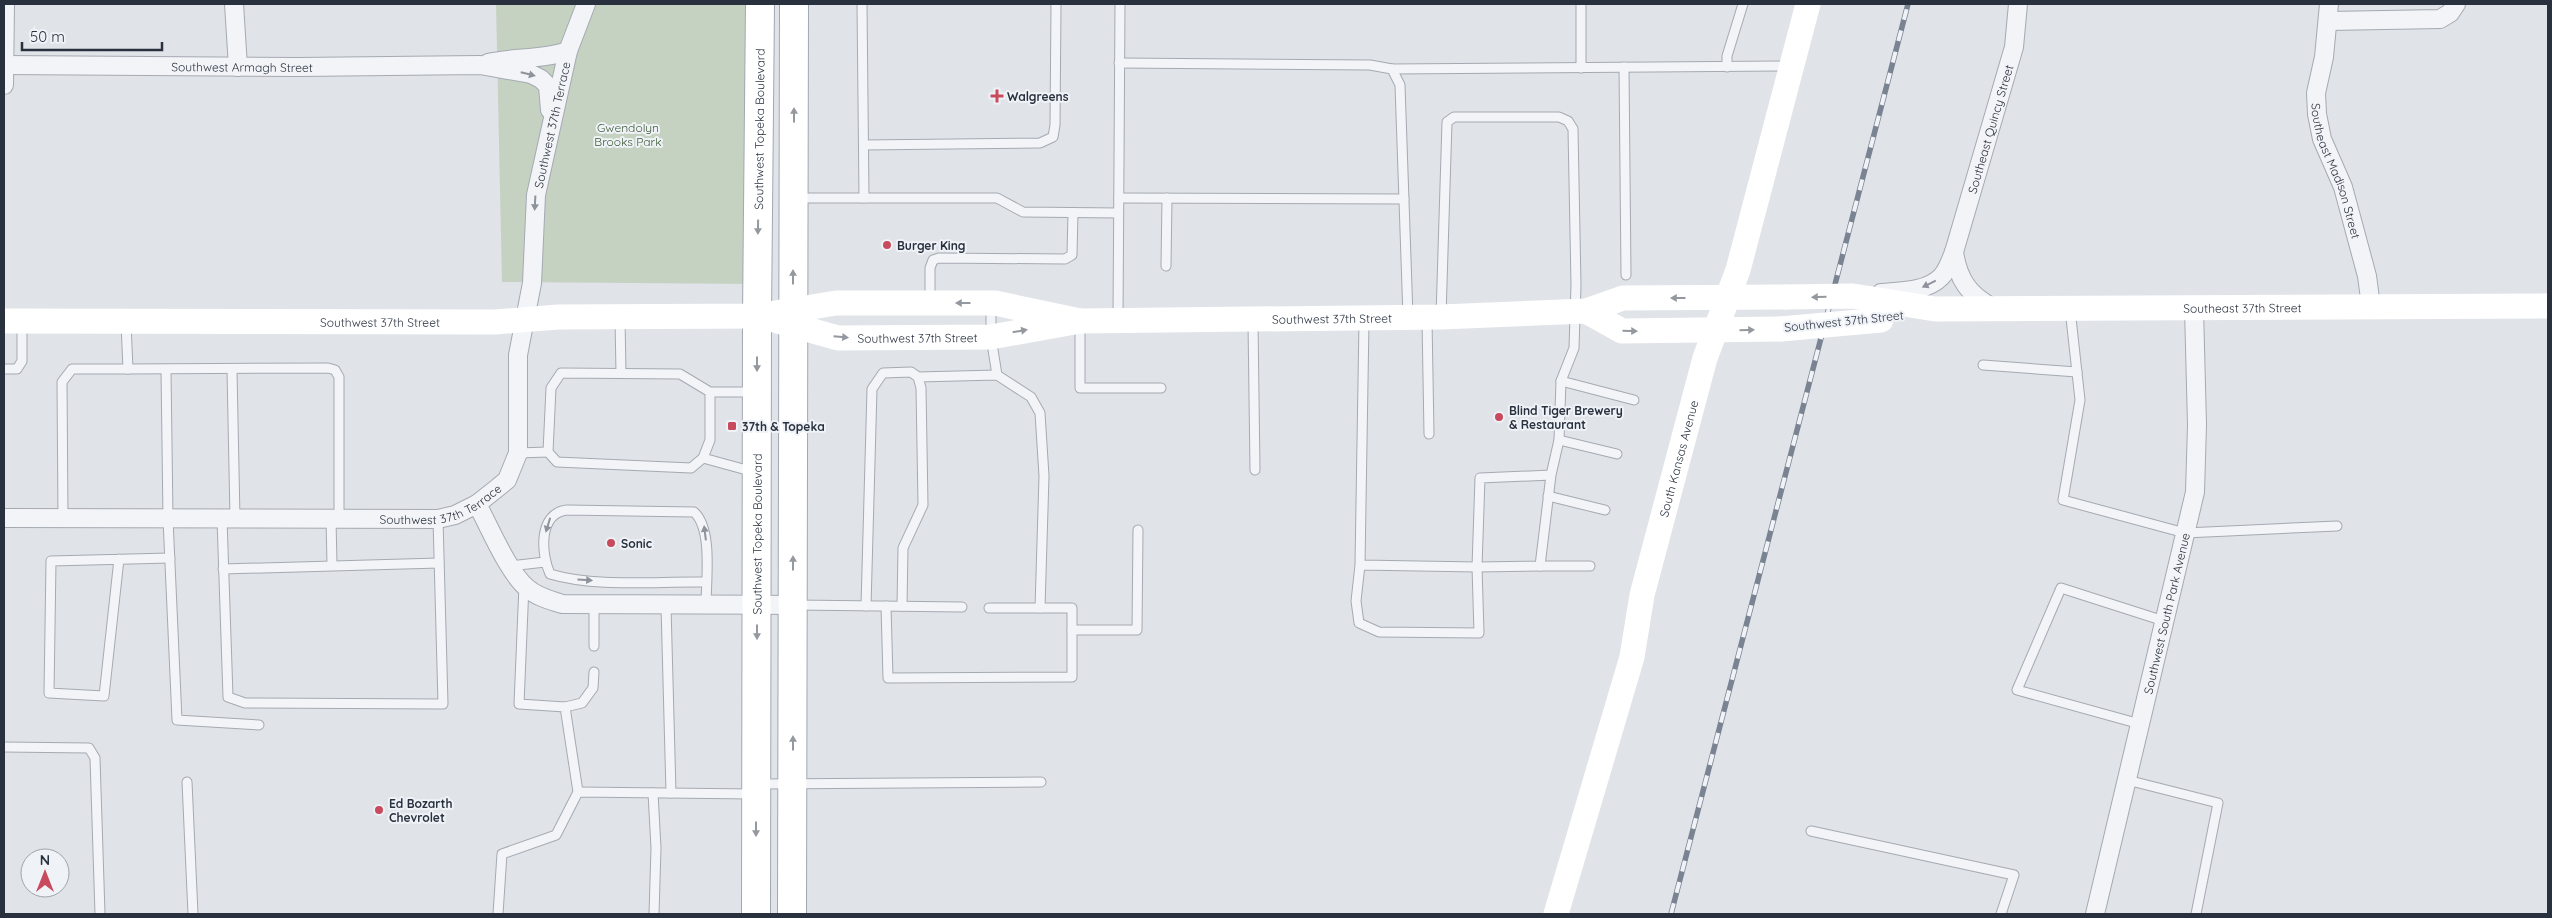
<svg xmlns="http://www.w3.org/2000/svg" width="2552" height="918" viewBox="0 0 2552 918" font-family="Quicksand,sans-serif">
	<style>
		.green { fill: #c5d2c1 }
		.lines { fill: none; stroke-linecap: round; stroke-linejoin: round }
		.service-casing { stroke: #a5aab2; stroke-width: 11 }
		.minor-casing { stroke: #a5aab2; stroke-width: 20 }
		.primary-casing { stroke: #a0a8b3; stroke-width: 30 }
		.service { stroke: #f2f4f7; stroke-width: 9 }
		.minor { stroke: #f2f4f7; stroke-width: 18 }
		.secondary { stroke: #fff; stroke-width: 25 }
		.primary { stroke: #fff; stroke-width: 28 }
		.rail-casing { stroke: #7a8391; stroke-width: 5.5 }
		.rail { stroke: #eff2f6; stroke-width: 4; stroke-dasharray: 11; stroke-linecap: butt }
		.secondary-bridge { stroke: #fff; stroke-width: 25 }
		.oneway { fill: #8e929b }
		.oneway2 { fill: #94989f }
		.poi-dot { fill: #c84a5d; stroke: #eff2f6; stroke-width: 2 }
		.labels { text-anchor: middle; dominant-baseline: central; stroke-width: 4; stroke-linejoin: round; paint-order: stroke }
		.street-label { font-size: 12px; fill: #29313f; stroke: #eff2f6 }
		.poi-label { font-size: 12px; font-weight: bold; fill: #29313f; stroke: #eff2f6; text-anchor: start }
		.park-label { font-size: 12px; fill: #3e5a37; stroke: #eff2f6 }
	</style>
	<rect width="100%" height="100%" fill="#e0e3e8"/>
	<!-- green -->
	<polygon class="green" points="496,4 758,4 757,284 502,282"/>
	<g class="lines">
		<defs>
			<g id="service">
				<polyline points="862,4 864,198"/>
				<polyline points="1119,63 1370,65 1392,69 1400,85 1408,317"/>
				<polyline points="1624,67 1626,275"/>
				<polyline points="1727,67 1727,56 1743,4"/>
				<polyline points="1581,68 1581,4"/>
				<polyline points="1392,69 1789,66"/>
				<polyline points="864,145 1040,143 1053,137 1055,125 1056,4"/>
				<polyline points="797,198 997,198 1023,212 1118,213"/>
				<polyline points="1119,198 1404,199"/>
				<polyline points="1166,266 1167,198"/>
				<polyline points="930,300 930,268 933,260 939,258 1065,259 1072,255 1073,213"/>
				<polyline points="991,304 991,337 997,375"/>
				<polyline points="2070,309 2080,400 2063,500 2185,533 2337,526"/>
				<polyline points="1441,316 1447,122 1454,117 1559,117 1568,121 1573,129 1576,285 1574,348 1561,381 1559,440 1551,475 1540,566 1477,567 1480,478 1551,475"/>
				<polyline points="1118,318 1120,4"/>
				<polyline points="620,319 621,373"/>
				<polyline points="1427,320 1429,434"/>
				<polyline points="1253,322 1255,470"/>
				<polyline points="1080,323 1080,388 1161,388"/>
				<polyline points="126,324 128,369 328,368 335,370 339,377 339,519"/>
				<polyline points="1983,365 2077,372"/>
				<polyline points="4,369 17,369 22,361 22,323"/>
				<polyline points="166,370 168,519 177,720 259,725"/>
				<polyline points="232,370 235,518"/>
				<polyline points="918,377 997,375 1031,397 1040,413 1044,476 1040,608"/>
				<polyline points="1561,381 1634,400"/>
				<polyline points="710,392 710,440 703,458 691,468 557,462 548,452 551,388 561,373 680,374 710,392 754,392"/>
				<polyline points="1559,440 1617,454"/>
				<polyline points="518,453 548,452"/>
				<polyline points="703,458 754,472"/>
				<polyline points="1548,496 1605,510"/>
				<polyline points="63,518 62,382 72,369 128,369"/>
				<polyline points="222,519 228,697 245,703 443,704 438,519"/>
				<polyline points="331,519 332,565"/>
				<polyline points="119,559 104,696 49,693 51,561 170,558"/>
				<polyline points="1360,565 1356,601 1359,623 1379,632 1479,633 1477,567 1360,565 1364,321"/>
				<polyline points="510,566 545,562"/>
				<polyline points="1540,566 1590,566"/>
				<polyline points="223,569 439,563"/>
				<path d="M 706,582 C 656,581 597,588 550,574 C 541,554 538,513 567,510 L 694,512 C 713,529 706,580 706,606"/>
				<polyline points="524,585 519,704 565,707 578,792"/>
				<polyline points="594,605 594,646"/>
				<polyline points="796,605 962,607"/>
				<polyline points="666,606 671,793"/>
				<polyline points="866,606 872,389 883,373 911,372 918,377 921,388 923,505 903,548 902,606"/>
				<polyline points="886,606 888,678 1072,677 1072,608 989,608"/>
				<polyline points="1072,630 1137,630 1138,530"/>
				<polyline points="565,707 582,703 593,688 594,672"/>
				<polyline points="2140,724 2017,690 2061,588 2164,621"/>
				<polyline points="4,747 89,748 95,758 100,914"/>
				<polyline points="2127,780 2218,803 2196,914"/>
				<polyline points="187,782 193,914"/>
				<polyline points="759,784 1041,782"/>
				<polyline points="653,793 656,848 654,914"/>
				<polyline points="1811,831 2014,875 2001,914"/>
				<polyline points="498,914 502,854 556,835 578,792 754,794"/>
			</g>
			<g id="minor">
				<polyline points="234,4 238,67"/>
				<path id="s1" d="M 2329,4 L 2324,57 L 2316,93 L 2317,114 L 2322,139 L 2343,187 L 2367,276 L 2371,306"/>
				<polyline points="2329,21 2440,19 2450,13 2456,4"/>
				<path d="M 488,63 C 514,57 542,60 568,51"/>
				<path id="s2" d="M 4,65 L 298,67 L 480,65 L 531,74 L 541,79 L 548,86 L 550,110"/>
				<polyline points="4,85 5,4"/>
				<path d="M 1954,252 C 1958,279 1969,296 1994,308"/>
				<path id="s3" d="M 1881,293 C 1901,291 1926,292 1941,277 C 1947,271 1951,260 1954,252 L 2014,47 L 2018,4"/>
				<path d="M 477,504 C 489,526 508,572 527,588 C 537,597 550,600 562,604 L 793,605"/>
				<path id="s4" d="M 4,518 L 438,519 L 455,515 L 477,504 L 496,489 L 507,480 L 518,453 L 518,355 L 532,283 L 536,195 L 568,51 L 586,4"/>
				<path id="s5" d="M 2095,914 L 2195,492 L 2197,425 L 2194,308"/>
			</g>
			<g id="primary">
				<path id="s10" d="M 756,914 L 757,316 L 760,4"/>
				<polyline points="792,914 794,4"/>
			</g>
		</defs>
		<!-- service casing -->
		<use href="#service" class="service-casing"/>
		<!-- minor casing -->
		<use href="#minor" class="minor-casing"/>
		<!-- primary casing -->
		<use href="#primary" class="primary-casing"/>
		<!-- service -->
		<use href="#service" class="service"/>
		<!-- minor -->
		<use href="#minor" class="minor"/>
		<!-- secondary -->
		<g class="secondary">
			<path id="s6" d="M 1885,301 L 1935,309 L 2548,306"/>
			<polyline points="1586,311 1622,331 1781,329"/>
			<path id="s7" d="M 774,320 L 838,338 L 991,337 L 1080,321 L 1441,317 L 1586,311 L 1623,298 L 1786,297"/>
			<path id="s8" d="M 4,321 L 495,322 L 558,317 L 757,316 L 836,303 L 995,303 L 1080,321"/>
			<path id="s9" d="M 1556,914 L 1632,657 L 1642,595 L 1705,358 L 1738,270 L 1808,4"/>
		</g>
		<!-- primary -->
		<use href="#primary" class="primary"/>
		<defs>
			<polyline id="rail" points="1671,914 1908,4"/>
		</defs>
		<!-- rail casing -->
		<use href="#rail" class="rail-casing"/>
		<!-- rail -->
		<use href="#rail" class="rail"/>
		<!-- secondary-bridge -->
		<g class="secondary-bridge">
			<polyline points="1786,297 1853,296 1885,301"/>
			<polyline points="1781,329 1881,320"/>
		</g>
	</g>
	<!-- one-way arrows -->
	<defs><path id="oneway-solid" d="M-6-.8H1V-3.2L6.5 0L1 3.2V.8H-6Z" transform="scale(1.25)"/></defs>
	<g class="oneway">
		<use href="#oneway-solid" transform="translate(528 74) rotate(14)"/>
		<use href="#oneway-solid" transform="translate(535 203) rotate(93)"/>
		<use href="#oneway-solid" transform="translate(1929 284) rotate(154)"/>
		<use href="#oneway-solid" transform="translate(548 525) rotate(107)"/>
		<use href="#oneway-solid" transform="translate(705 533) rotate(-97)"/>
		<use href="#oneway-solid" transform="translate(585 580) rotate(3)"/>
	</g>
	<g class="oneway2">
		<use href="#oneway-solid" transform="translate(794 115) rotate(-90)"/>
		<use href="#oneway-solid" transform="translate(758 227) rotate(91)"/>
		<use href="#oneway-solid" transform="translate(793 277) rotate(-90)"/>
		<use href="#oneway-solid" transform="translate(1819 297) rotate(179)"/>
		<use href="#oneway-solid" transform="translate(1678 298) rotate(180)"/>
		<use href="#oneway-solid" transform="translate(963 303) rotate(180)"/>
		<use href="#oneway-solid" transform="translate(1747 330) rotate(-2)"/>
		<use href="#oneway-solid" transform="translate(1020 331) rotate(-10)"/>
		<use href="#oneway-solid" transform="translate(1630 331) rotate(1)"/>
		<use href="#oneway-solid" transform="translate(841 337) rotate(5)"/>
		<use href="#oneway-solid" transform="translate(757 364) rotate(90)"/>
		<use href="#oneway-solid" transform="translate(793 563) rotate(-90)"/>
		<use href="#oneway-solid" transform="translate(757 632) rotate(90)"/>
		<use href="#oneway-solid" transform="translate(793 743) rotate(-90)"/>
		<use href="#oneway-solid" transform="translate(756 829) rotate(90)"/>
	</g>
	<!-- markers -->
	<g class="poi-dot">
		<path d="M994.5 88.5h5v5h5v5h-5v5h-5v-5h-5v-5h5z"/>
		<circle cx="887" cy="245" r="5"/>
		<circle cx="1499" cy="417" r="5"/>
		<rect x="727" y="421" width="10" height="10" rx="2.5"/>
		<circle cx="611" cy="543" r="5"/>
		<circle cx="379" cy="810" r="5"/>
	</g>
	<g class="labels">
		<!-- street labels -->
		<g class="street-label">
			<text stroke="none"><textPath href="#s2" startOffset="238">Southwest Armagh Street</textPath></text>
			<text stroke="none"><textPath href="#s4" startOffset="875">Southwest 37th Terrace</textPath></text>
			<text stroke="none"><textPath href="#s10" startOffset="785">Southwest Topeka Boulevard</textPath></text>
			<text stroke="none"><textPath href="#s3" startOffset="220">Southeast Quincy Street</textPath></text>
			<text stroke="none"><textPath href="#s1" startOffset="171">Southeast Madison Street</textPath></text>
			<text stroke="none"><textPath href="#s6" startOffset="358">Southeast 37th Street</textPath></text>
			<text stroke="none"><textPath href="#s7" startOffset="562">Southwest 37th Street</textPath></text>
			<text transform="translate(1844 321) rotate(-6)">Southwest 37th Street</text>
			<text stroke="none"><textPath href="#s8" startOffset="376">Southwest 37th Street</textPath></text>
			<text stroke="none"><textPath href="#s7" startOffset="146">Southwest 37th Street</textPath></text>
			<text stroke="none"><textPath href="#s9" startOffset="472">South Kansas Avenue</textPath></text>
			<text stroke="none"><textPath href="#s4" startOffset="440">Southwest 37th Terrace</textPath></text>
			<text stroke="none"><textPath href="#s10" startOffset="380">Southwest Topeka Boulevard</textPath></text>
			<text stroke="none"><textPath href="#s5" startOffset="309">Southwest South Park Avenue</textPath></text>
		</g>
		<!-- poi labels -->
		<g class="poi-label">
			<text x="1007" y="96">Walgreens</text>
			<text x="897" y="245">Burger King</text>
			<text x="1509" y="410">Blind Tiger Brewery<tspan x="1509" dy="14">&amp; Restaurant</tspan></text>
			<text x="742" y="426">37th &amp; Topeka</text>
			<text x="621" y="543">Sonic</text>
			<text x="389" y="803">Ed Bozarth<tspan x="389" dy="14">Chevrolet</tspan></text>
		</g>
		<!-- park labels -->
		<g class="park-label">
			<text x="628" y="127">Gwendolyn<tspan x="628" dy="14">Brooks Park</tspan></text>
		</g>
	</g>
	<!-- border -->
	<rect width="2552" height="918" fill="none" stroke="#29313f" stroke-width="10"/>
	<!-- north arrow -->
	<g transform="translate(45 873)"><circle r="24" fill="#eff2f6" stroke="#a0a5ad"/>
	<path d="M0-4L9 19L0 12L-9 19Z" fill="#c84a5d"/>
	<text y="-8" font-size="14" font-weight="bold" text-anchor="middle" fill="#29313f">N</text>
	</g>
	<!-- scale -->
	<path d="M22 42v8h140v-8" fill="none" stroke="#29313f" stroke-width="2.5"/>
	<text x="30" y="42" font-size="15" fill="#29313f" stroke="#eff2f6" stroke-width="4" paint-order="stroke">50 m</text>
</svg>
